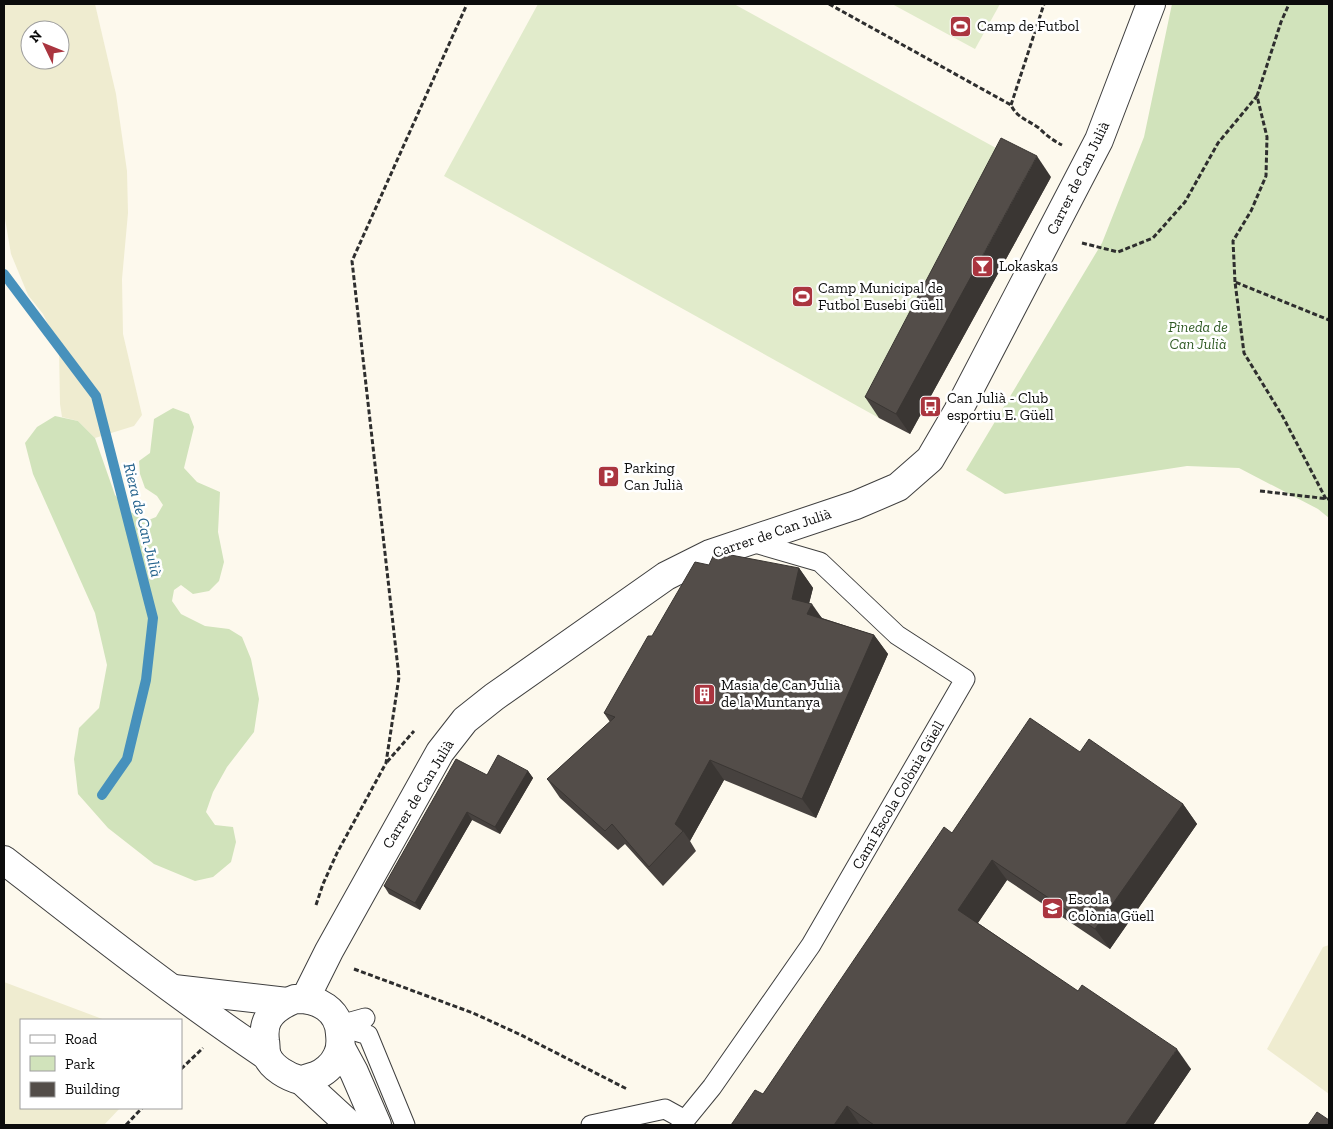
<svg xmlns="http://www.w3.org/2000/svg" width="1333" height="1129" viewBox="0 0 1333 1129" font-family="'Zilla Slab',serif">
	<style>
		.farmland { fill: #efecd0; fill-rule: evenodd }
		.green { fill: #d1e3bb }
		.pitch { fill: #e1ebcb }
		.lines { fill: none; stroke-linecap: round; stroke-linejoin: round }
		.stream { stroke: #4791bc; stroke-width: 10 }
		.lane-casing { stroke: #3f3f3f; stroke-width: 21 }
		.street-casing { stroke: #3f3f3f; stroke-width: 30 }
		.path { stroke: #2e2e2e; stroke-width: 3; stroke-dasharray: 5 2.5; stroke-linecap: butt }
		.lane { stroke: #fff; stroke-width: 19 }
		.street { stroke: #fff; stroke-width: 28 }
		.wall { fill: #47423f }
		.shaded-wall { fill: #3a3633 }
		.building { fill: #534d49; stroke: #3a3633 }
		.labels { text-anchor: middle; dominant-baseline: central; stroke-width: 5; stroke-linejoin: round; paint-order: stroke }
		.poi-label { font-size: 15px; fill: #0c0c0c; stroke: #fff; text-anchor: start }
		.street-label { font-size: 15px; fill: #0c0c0c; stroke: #fff }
		.park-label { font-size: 15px; font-style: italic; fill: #315b25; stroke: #fff }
		.water-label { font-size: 16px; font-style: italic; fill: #25638d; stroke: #fff }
	</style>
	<rect width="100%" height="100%" fill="#fdf9ed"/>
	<!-- farmland -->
	<g class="farmland">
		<path d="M 4,4 L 95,4 L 116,94 L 127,171 L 128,213 L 122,279 L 123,334 L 142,415 L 134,426 L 95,438 L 78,421 L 62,417 L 60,404 L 59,346 L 43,314 L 28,295 L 11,254 L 4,213 ZM 30,30 L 60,30 L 60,60 L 30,60 Z"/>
		<polygon points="1329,945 1329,1094 1267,1049 1323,947"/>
		<polygon points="4,982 105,1020 21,1020 21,1108 120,1108 104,1125 4,1125"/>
	</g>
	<!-- green -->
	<g class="green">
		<polygon points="1172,4 1329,4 1329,518 1318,509 1239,468 1187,466 1005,494 966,470 1102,243 1144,137"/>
		<polygon points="173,408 189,414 194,427 184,468 197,482 220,492 218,532 224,562 219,581 209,591 193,594 181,585 174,590 172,601 181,614 205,626 229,629 242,637 251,659 259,699 254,732 227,767 213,792 206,812 215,825 233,827 236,842 231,862 213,877 195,881 154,864 108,828 78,794 74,759 79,728 99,708 107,665 95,613 33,474 25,443 37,427 55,416 78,421 95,438 115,495 129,511 146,521 156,517 163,505 157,496 145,488 140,474 139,461 150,453 154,419"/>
	</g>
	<!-- pitch -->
	<g class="pitch">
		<polygon points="538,4 734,4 1016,159 879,418 444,176"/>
		<polygon points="892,4 1000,4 975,49"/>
	</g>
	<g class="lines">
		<!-- stream -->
		<polyline class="stream" points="4,274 96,396 153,618 146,680 127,759 102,795"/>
		<defs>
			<g id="lane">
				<polyline points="340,1025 365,1018"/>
				<polyline points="340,1033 355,1031 368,1035 405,1125"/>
				<polyline points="591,1125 665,1109 685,1120"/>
				<polyline points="681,1125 712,1087 811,945 965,679 897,635 820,562 748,541"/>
			</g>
			<g id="street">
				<path d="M 4,860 C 90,927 176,995 267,1056"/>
				<polyline points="174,989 287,1002"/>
				<path d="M 295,999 C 318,998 339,1010 340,1034 C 341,1043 341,1049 337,1056 C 333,1065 324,1073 315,1076 C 310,1077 304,1080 300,1080 C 288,1077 272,1068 267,1056 C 265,1052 266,1045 265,1041 C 264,1033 264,1026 268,1019 C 274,1009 285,1003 295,999 Z"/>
				<polyline points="305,999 329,951 440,752 465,720 494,697 666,576 710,554 856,505 898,487 930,459 958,411 1099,140 1151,4"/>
				<polyline points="341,1048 354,1072 377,1125"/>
				<polyline points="301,1080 350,1125"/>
			</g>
		</defs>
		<!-- lane casing -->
		<use href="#lane" class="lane-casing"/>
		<!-- street casing -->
		<use href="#street" class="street-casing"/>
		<!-- path -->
		<g class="path">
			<path d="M 829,4 L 1011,105 C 1017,118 1028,120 1039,128 C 1046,135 1052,140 1062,145"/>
			<polyline points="1011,105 1044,4"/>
			<polyline points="1082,243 1118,252 1153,238 1185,202 1218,143 1257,96"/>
			<polyline points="1235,282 1233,241 1251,211 1266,176 1267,137 1257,96 1281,22 1289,4"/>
			<polyline points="1260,491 1329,499"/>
			<polyline points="1326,499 1283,417 1244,353 1235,282 1329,320"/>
			<polyline points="387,762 414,731"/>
			<polyline points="316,905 323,884 337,853 386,763 399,677 352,261 467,4"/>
			<polyline points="354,969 473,1013 521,1035 627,1089"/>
			<polyline points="181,1069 203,1048"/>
			<polyline points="126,1125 142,1108"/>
		</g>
		<!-- lane -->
		<use href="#lane" class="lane"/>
		<!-- street -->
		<use href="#street" class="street"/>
	</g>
	<!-- wall -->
	<g class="wall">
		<polygon points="1051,177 910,434 879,418 865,397"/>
		<polygon points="709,565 799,568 813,588 809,604 822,618 874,635 888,654 816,818 724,780 690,841 696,851 663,886 625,844 618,850 560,798 547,779 610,722 604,713"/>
		<polygon points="1080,752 1183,804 1197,824 1110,949 1007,880 978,923 1191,1069 1153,1125 731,1125 763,1094 952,833"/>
		<polygon points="528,771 533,778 500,834 472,820 420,910 389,894 384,886 487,775"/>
	</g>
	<!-- shaded-wall -->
	<g class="shaded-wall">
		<polygon points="1037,156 1051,177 910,434 896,414"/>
		<polygon points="799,568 813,588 805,618 792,599"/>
		<polygon points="812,604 826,624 807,614"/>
		<polygon points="874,635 888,654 816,818 802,799"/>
		<polygon points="710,760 724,780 690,841 683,831 675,824"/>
		<polygon points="528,771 533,778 500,834 495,827"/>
		<polygon points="1183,804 1197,824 1110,949 1095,929"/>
		<polygon points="467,812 472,820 420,910 415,903"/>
		<polygon points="992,860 1007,880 973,930 958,910"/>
		<polygon points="1177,1049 1191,1069 1153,1125 1125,1125"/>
		<polygon points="847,1106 860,1125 834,1125"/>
	</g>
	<!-- building -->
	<g class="building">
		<polygon points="1001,138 1037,156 896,414 865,397"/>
		<polygon points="715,552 799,568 792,599 812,604 807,614 874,635 802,799 710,760 675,824 683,831 649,867 612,824 605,831 547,779 615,717 604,713 648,636 652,636 695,562 709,565"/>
		<polygon points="1030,718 1080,752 1089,739 1183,804 1095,929 992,860 958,910 1078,991 1082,985 1177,1049 1125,1125 874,1125 847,1106 834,1125 731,1125 755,1090 763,1094 944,827 952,833"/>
		<polygon points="498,755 528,771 495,827 467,812 415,903 384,886 456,759 487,775"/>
		<polygon points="1317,1112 1329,1120 1329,1125 1308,1125"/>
	</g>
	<!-- icons -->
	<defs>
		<symbol id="stadium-square" viewBox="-11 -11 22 22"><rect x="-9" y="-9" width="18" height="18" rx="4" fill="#aa353f" stroke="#fff"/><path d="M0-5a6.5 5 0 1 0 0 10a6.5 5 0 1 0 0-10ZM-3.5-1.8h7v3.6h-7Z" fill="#fff"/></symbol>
		<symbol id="bar-square" viewBox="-11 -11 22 22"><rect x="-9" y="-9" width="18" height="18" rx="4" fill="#aa353f" stroke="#fff"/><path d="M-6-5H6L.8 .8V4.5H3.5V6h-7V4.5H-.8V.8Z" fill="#fff"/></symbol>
		<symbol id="bus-square" viewBox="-11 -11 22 22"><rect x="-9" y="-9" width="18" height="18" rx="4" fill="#aa353f" stroke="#fff"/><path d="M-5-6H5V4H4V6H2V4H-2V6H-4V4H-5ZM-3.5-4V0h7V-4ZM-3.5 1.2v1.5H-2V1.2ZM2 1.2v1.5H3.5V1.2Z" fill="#fff"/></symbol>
		<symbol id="parking-square" viewBox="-11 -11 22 22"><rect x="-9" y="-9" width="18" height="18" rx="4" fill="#aa353f" stroke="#fff"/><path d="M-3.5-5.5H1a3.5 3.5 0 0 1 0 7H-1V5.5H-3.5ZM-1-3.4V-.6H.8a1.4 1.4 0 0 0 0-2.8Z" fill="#fff"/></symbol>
		<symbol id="building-square" viewBox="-11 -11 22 22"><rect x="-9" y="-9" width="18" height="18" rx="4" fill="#aa353f" stroke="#fff"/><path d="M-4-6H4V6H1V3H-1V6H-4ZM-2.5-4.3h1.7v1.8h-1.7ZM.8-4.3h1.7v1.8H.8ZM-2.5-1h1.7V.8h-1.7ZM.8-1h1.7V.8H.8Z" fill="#fff"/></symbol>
		<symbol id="school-square" viewBox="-11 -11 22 22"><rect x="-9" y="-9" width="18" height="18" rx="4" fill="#aa353f" stroke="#fff"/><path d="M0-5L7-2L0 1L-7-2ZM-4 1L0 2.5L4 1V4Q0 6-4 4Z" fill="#fff"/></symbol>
	</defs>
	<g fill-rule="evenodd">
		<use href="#stadium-square" x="948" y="14" width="25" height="25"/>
		<use href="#bar-square" x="970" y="254" width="25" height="25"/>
		<use href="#stadium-square" x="790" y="284" width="25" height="25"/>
		<use href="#bus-square" x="918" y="394" width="25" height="25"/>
		<use href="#parking-square" x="596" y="464" width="25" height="25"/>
		<use href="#building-square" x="692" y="682" width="25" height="25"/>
		<use href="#school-square" x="1040" y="896" width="25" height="25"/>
	</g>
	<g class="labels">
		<!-- poi labels -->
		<g class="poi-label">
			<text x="977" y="26">Camp de Futbol</text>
			<text x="999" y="266">Lokaskas</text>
			<text x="818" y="288">Camp Municipal de<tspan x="818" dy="17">Futbol Eusebi Güell</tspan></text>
			<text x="947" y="398">Can Julià - Club<tspan x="947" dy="17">esportiu E. Güell</tspan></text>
			<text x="624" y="468">Parking<tspan x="624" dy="17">Can Julià</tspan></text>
			<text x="721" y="685">Masia de Can Julià<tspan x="721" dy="17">de la Muntanya</tspan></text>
			<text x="1068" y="899">Escola<tspan x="1068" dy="17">Colònia Güell</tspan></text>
		</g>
		<!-- street labels -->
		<g class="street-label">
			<text transform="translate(1078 178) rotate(-64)">Carrer de Can Julià</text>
			<text transform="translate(772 533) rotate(-19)">Carrer de Can Julià</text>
			<text transform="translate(418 794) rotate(-59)">Carrer de Can Julià</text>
			<text transform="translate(898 795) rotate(-60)">Camí Escola Colònia Güell</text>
		</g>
		<!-- park labels -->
		<g class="park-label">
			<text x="1198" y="327">Pineda de<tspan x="1198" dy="17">Can Julià</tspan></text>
		</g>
		<!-- water labels -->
		<g class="water-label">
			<text transform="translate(143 520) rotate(76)">Riera de Can Julià</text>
		</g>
	</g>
	<!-- border -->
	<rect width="1333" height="1129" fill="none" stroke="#0c0c0c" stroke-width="10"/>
	<!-- legend -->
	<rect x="20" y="1019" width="162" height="90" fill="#ffffff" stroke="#9e9e9e"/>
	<rect x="30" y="1035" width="25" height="8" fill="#ffffff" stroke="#9e9e9e"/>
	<text x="65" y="1044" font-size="15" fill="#0c0c0c">Road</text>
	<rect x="30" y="1056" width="25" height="15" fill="#d1e3bb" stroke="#9e9e9e"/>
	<text x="65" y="1069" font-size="15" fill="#0c0c0c">Park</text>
	<rect x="30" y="1082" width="25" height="15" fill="#534d49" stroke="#9e9e9e"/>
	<text x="65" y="1094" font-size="15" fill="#0c0c0c">Building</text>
	<!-- north arrow -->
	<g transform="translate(45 45) rotate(313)"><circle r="24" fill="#ffffff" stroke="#9e9e9e"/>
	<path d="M0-4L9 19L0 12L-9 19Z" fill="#aa353f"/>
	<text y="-8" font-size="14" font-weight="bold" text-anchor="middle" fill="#0c0c0c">N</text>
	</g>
</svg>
